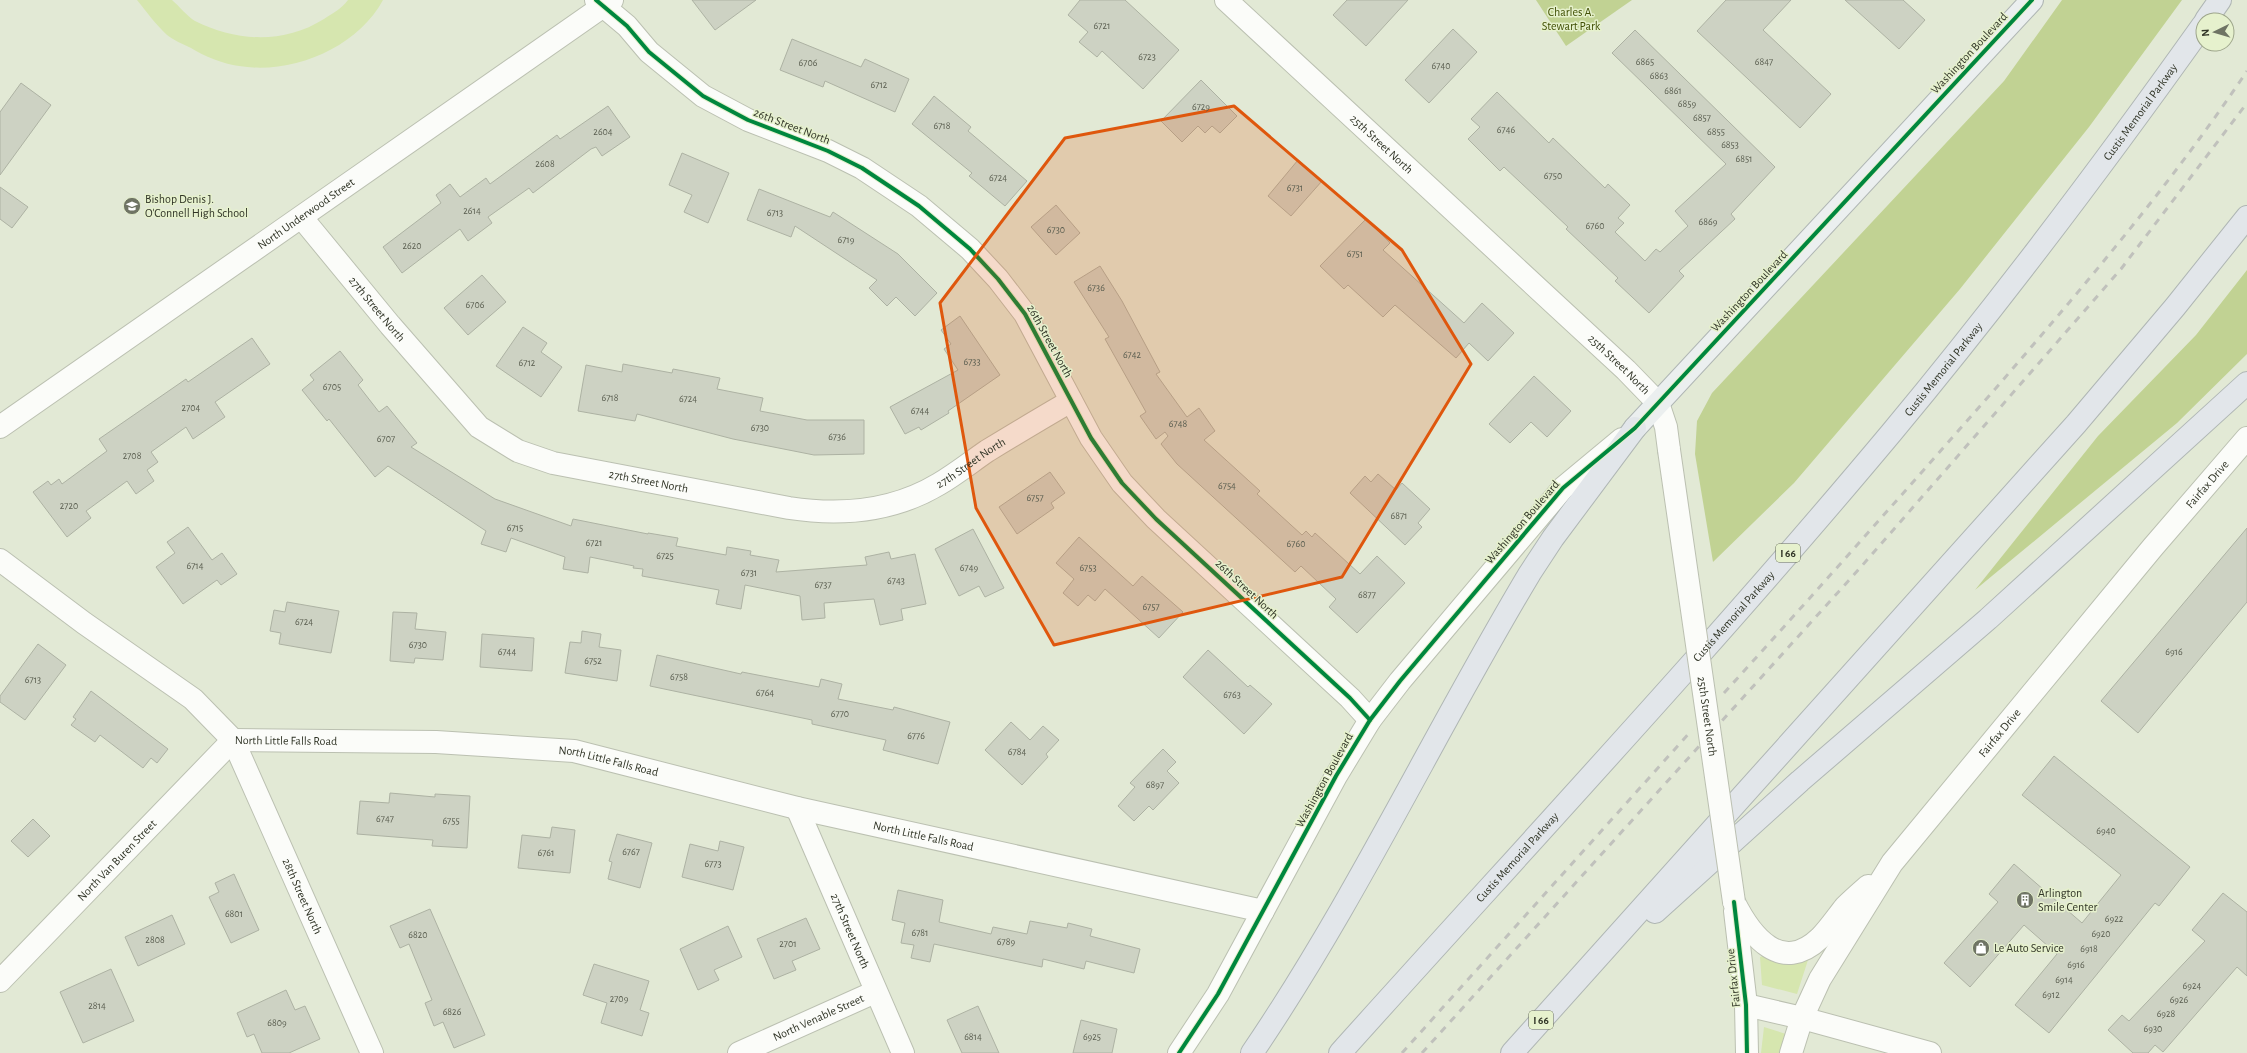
<svg xmlns="http://www.w3.org/2000/svg" width="2247" height="1053" viewBox="0 0 2247 1053" font-family="'Alegreya Sans',sans-serif">
	<style>
		.green { fill: #d6e6af }
		.forest { fill: #c1d293 }
		.building { fill: #cdd2c3; stroke: #adb2a3 }
		.lines { fill: none; stroke-linecap: round; stroke-linejoin: round }
		.street-casing { stroke: #bbc0b1; stroke-width: 24 }
		.secondary-casing { stroke: #bbc0b1; stroke-width: 24 }
		.primary-casing { stroke: #afb6b4; stroke-width: 24 }
		.highway-casing { stroke: #afb6b4; stroke-width: 24 }
		.street { stroke: #fbfcf9; stroke-width: 22 }
		.secondary { stroke: #fbfcf9; stroke-width: 22 }
		.primary { stroke: #ebefef; stroke-width: 22 }
		.highway { stroke: #e2e6ea; stroke-width: 22 }
		.rail { stroke: #c0c1bc; stroke-width: 3; stroke-dasharray: 7 7; stroke-linecap: butt }
		.secondary-bridge-casing { stroke: #bbc0b1; stroke-width: 24; stroke-linecap: butt }
		.secondary-bridge { stroke: #fbfcf9; stroke-width: 22 }
		.cycleway-casing { stroke: #e6f1cd; stroke-width: 6 }
		.cycleway { stroke: #00873e; stroke-width: 4 }
		.marked { fill: #df570d; fill-opacity: 0.2; stroke: #df570d; stroke-width: 3; stroke-linejoin: round }
		.labels { text-anchor: middle; dominant-baseline: central; stroke-width: 3; stroke-linejoin: round; paint-order: stroke }
		.number-label { font-size: 10px; fill: #595d4f }
		.shield { fill: #e6f1cd; stroke: #676d59; stroke-width: 1 }
		.shield-label { font-size: 11px; font-weight: bold; fill: #313527 }
		.park-label { font-size: 12px; fill: #404f04; stroke: #e6f1cd }
		.street-label { font-size: 12px; fill: #313527; stroke: #e6f1cd }
		.poi-label { font-size: 12px; fill: #313527; stroke: #e6f1cd; text-anchor: start }
	</style>
	<rect width="100%" height="100%" fill="#e2e9d5"/>
	<!-- green -->
	<g class="green">
		<path d="M 137,0 L 172,0 C 179,6 187,16 195,21 C 237,42 284,44 324,19 C 333,13 341,9 348,0 L 383,0 C 357,48 292,75 239,66 C 223,64 204,56 191,48 C 183,44 173,40 167,35 C 156,25 146,11 137,0 Z"/>
		<polygon points="1763,956 1774,960 1808,960 1797,994 1762,985 1760,957"/>
		<polygon points="1764,1027 1786,1034 1782,1053 1761,1053"/>
	</g>
	<!-- forest -->
	<g class="forest">
		<polygon points="1536,0 1632,0 1566,46"/>
		<polygon points="2062,0 2182,0 2089,127 1960,289 1794,483 1713,562 1695,454 1697,421 1712,393 2004,81"/>
		<polygon points="2247,270 2247,354 2177,423 1975,590 2098,436 2196,335"/>
	</g>
	<!-- building -->
	<g class="building">
		<polygon points="692,0 756,0 715,30"/>
		<polygon points="1080,0 1125,0 1179,50 1143,89 1102,51 1097,57 1079,42 1088,32 1068,15"/>
		<polygon points="1347,0 1408,0 1366,46 1333,15"/>
		<polygon points="1726,0 1791,0 1763,30 1831,94 1800,128 1697,31"/>
		<polygon points="1845,0 1903,0 1925,20 1899,49"/>
		<polygon points="1453,29 1477,52 1429,103 1405,80"/>
		<polygon points="1635,30 1775,167 1731,214 1735,219 1679,271 1684,276 1649,313 1615,281 1618,278 1566,229 1568,227 1504,167 1500,171 1468,139 1480,127 1471,119 1497,92 1549,143 1553,138 1605,188 1608,184 1630,205 1618,218 1624,223 1615,232 1645,261 1656,249 1660,252 1688,226 1675,211 1726,164 1612,53"/>
		<polygon points="792,39 861,67 865,59 909,79 895,112 825,81 823,87 780,70"/>
		<polygon points="1201,80 1237,116 1220,133 1212,126 1205,133 1198,126 1182,142 1161,121"/>
		<polygon points="21,83 51,105 0,175 0,112"/>
		<polygon points="934,96 971,127 968,131 1027,181 1005,206 969,176 972,173 912,124"/>
		<polygon points="608,106 630,137 602,156 596,147 591,149 533,193 529,188 488,217 492,223 468,241 460,229 402,273 383,247 441,203 436,195 450,184 460,197 486,178 490,184 557,135 560,139"/>
		<polygon points="682,153 729,173 708,223 684,212 692,195 669,185"/>
		<polygon points="1298,160 1322,181 1291,216 1268,196"/>
		<polygon points="0,187 28,207 12,228 0,219"/>
		<polygon points="759,189 830,217 833,212 898,254 937,293 915,316 896,297 887,306 869,288 877,280 795,226 791,237 747,220"/>
		<polygon points="1056,205 1080,233 1056,255 1031,227"/>
		<polygon points="1366,219 1390,243 1383,250 1464,323 1482,303 1514,333 1488,361 1469,343 1456,358 1395,305 1383,317 1348,285 1344,289 1320,266"/>
		<polygon points="1100,266 1122,301 1160,372 1156,374 1187,417 1199,408 1215,431 1204,440 1260,491 1257,494 1302,535 1306,531 1312,537 1315,533 1360,574 1377,556 1405,583 1357,633 1329,607 1336,599 1301,566 1295,572 1177,464 1161,444 1168,436 1165,432 1156,439 1140,416 1146,412 1105,339 1109,337 1074,282"/>
		<polygon points="482,275 506,302 468,335 444,308"/>
		<polygon points="960,316 1000,375 948,411 949,413 921,430 919,427 905,434 890,407 958,370 944,349 951,344 941,330"/>
		<polygon points="523,327 547,343 541,352 562,367 541,397 496,366"/>
		<polygon points="252,338 270,364 215,402 225,417 193,439 186,427 151,452 158,462 147,470 154,481 136,494 127,481 86,511 91,518 67,537 33,492 48,481 51,485 59,479 62,484 107,451 99,439 186,379 188,382"/>
		<polygon points="340,351 363,380 358,385 379,412 387,406 417,443 411,447 495,499 571,526 573,519 648,534 648,533 678,538 676,546 726,555 727,547 751,551 750,555 779,560 776,572 867,565 865,557 889,552 891,559 915,554 926,604 901,609 903,620 880,625 874,599 824,603 825,618 802,620 800,596 745,585 741,609 716,604 719,590 642,576 643,569 633,568 634,566 590,557 588,573 563,569 565,557 511,538 506,552 481,544 486,531 388,466 375,477 329,419 327,421 302,390 314,380 310,375"/>
		<polygon points="623,364 672,373 673,369 720,378 717,389 763,398 760,411 807,420 864,420 864,454 814,455 733,439 637,414 635,421 578,411 586,365 622,372"/>
		<polygon points="1534,376 1571,411 1547,437 1531,422 1510,443 1489,424"/>
		<polygon points="1050,472 1065,493 1051,503 1054,508 1017,534 999,507"/>
		<polygon points="1378,474 1396,490 1402,483 1430,509 1418,523 1422,527 1405,545 1350,493 1365,476 1371,482"/>
		<polygon points="188,527 212,560 222,553 237,574 221,585 217,580 183,604 156,567 175,553 167,542"/>
		<polygon points="2247,528 2247,602 2138,733 2101,701"/>
		<polygon points="973,529 1004,588 985,597 979,586 959,596 935,549"/>
		<polygon points="1079,537 1133,586 1142,576 1183,612 1159,638 1105,589 1095,601 1088,595 1078,606 1063,593 1074,579 1056,563"/>
		<polygon points="287,602 339,611 331,653 279,644 281,633 270,631 274,610 285,612"/>
		<polygon points="393,612 417,613 415,629 446,632 443,660 415,658 414,663 390,661"/>
		<polygon points="582,631 601,634 599,647 621,650 617,681 565,673 570,642 581,643"/>
		<polygon points="482,634 534,638 532,671 480,667"/>
		<polygon points="38,644 66,665 25,720 0,702 0,696"/>
		<polygon points="1208,650 1248,687 1250,685 1272,704 1244,734 1183,677"/>
		<polygon points="657,655 741,674 742,672 819,687 821,679 842,684 838,699 893,710 894,707 950,722 938,764 883,750 886,740 812,724 812,720 650,686"/>
		<polygon points="91,691 168,749 157,763 151,758 143,768 100,735 95,742 71,725 76,719 73,717"/>
		<polygon points="1011,722 1030,740 1043,726 1059,740 1046,754 1048,757 1022,785 985,750"/>
		<polygon points="1163,749 1176,762 1167,771 1179,783 1153,810 1149,806 1134,821 1118,806 1135,787 1130,783"/>
		<polygon points="2054,756 2190,867 2159,906 2155,903 2049,1033 2015,1005 2057,954 2024,925 1970,987 1944,963 1998,902 1989,894 2014,864 2082,923 2121,875 2022,795"/>
		<polygon points="390,793 435,797 435,794 470,796 467,848 432,846 433,840 357,834 360,801 389,803"/>
		<polygon points="33,819 50,836 28,857 11,841"/>
		<polygon points="552,827 575,830 570,873 518,868 522,835 550,838"/>
		<polygon points="617,834 652,843 640,888 608,879 612,862 609,861"/>
		<polygon points="720,841 744,847 733,890 682,877 690,844 718,851"/>
		<polygon points="234,874 259,930 231,943 209,897 219,892 215,883"/>
		<polygon points="898,890 943,900 939,922 991,934 993,927 1027,934 1030,921 1067,928 1068,923 1092,929 1090,936 1140,949 1134,973 1086,961 1084,969 1043,959 1042,967 934,944 930,962 911,958 914,945 901,943 905,923 892,920"/>
		<polygon points="2223,893 2247,912 2247,976 2237,967 2163,1052 2155,1045 2148,1053 2133,1053 2108,1030 2122,1015 2129,1021 2205,941 2192,930"/>
		<polygon points="430,909 485,1035 454,1048 443,1022 434,1026 425,1003 432,1000 409,944 400,948 390,926"/>
		<polygon points="172,915 185,944 138,966 125,937"/>
		<polygon points="806,918 820,949 792,961 796,970 774,979 757,939"/>
		<polygon points="728,926 742,957 714,970 719,980 698,990 680,949"/>
		<polygon points="594,964 649,981 640,1010 649,1013 642,1036 601,1023 607,1003 583,995"/>
		<polygon points="111,969 134,1021 83,1043 60,992"/>
		<polygon points="286,990 295,1010 305,1006 320,1039 289,1053 262,1053 254,1034 247,1037 237,1013"/>
		<polygon points="978,1006 999,1053 962,1053 947,1020"/>
		<polygon points="1081,1020 1117,1029 1112,1053 1073,1053"/>
	</g>
	<g class="lines">
		<defs>
			<g id="street">
				<path id="s1" d="M 1226,0 L 1626,370 L 1658,403"/>
				<path id="s2" d="M 302,218 L 390,325 L 479,427 L 518,451 L 553,463 L 789,508 C 841,516 894,511 939,484 C 956,474 971,462 987,451 C 1015,434 1043,417 1071,401"/>
				<path id="s3" d="M 0,427 L 612,0"/>
				<path id="s4" d="M 0,560 L 84,623 L 193,699 L 233,740 L 372,1053"/>
				<path id="s5" d="M 233,740 L 436,742 L 574,751 L 797,808 L 1263,911"/>
				<path id="s6" d="M 797,808 L 903,1053"/>
				<path id="s7" d="M 0,981 L 233,740"/>
				<path id="s8" d="M 739,1053 L 875,992"/>
			</g>
			<g id="secondary">
				<polyline points="596,0 627,26 649,52 703,96 748,120 828,151 862,168 919,206 970,249 998,279 1025,314 1091,438 1122,483 1156,519 1350,698 1370,720"/>
				<polyline points="1658,403 1666,427 1669,450"/>
				<path d="M 1734,902 C 1751,936 1781,975 1820,938 C 1829,929 1837,917 1845,907 C 1852,900 1860,893 1868,886"/>
				<polyline points="1735,911 1746,1005 1747,1053"/>
				<polyline points="1746,1005 1802,1018 1930,1053"/>
				<polyline points="1179,1053 1218,994 1336,776 1370,720 1400,681 1563,488 1622,439"/>
				<path id="s9" d="M 1791,1053 L 1802,1018 L 1820,979 L 1892,863 L 2153,547 L 2247,438"/>
			</g>
			<polyline id="primary" points="1635,428 2032,0"/>
			<g id="highway">
				<polyline points="2206,20 2220,0"/>
				<polyline points="1655,912 1800,781 1988,619 2247,383"/>
				<path d="M 1252,1053 C 1356,900 1435,731 1530,573 L 1553,538 L 1635,428"/>
				<path id="s10" d="M 1340,1053 C 1525,847 1714,645 1892,432 C 2001,301 2104,164 2203,25"/>
				<polyline points="1512,1053 2076,424 2175,307 2247,217"/>
			</g>
		</defs>
		<!-- street casing -->
		<use href="#street" class="street-casing"/>
		<!-- secondary casing -->
		<use href="#secondary" class="secondary-casing"/>
		<!-- primary casing -->
		<use href="#primary" class="primary-casing"/>
		<!-- highway casing -->
		<use href="#highway" class="highway-casing"/>
		<!-- street -->
		<use href="#street" class="street"/>
		<!-- secondary -->
		<use href="#secondary" class="secondary"/>
		<!-- primary -->
		<use href="#primary" class="primary"/>
		<!-- highway -->
		<use href="#highway" class="highway"/>
		<!-- rail -->
		<g class="rail">
			<path d="M 1724,693 C 1816,592 1906,490 1996,388 C 2084,286 2172,183 2247,71"/>
			<polyline points="1402,1053 1692,730"/>
			<polyline points="1422,1053 1860,568 2121,269 2247,103"/>
		</g>
		<defs>
			<g id="secondary-bridge">
				<path id="s11" d="M 1669,450 L 1734,902"/>
			</g>
		</defs>
		<!-- secondary-bridge casing -->
		<use href="#secondary-bridge" class="secondary-bridge-casing"/>
		<!-- secondary-bridge -->
		<use href="#secondary-bridge" class="secondary-bridge"/>
		<defs>
			<g id="cycleway">
				<polyline points="596,0 627,26 649,52 703,96 748,120 828,151 862,168 919,206 970,249 998,279 1025,314 1091,438 1122,483 1156,519 1350,698 1370,720"/>
				<polyline points="1734,902 1746,1005 1747,1053"/>
				<polyline points="1179,1053 1218,994 1336,776 1370,720 1400,681 1563,488 1635,428 2032,0"/>
			</g>
		</defs>
		<!-- cycleway casing -->
		<use href="#cycleway" class="cycleway-casing"/>
		<!-- cycleway -->
		<use href="#cycleway" class="cycleway"/>
	</g>
	<!-- marked area -->
	<path class="marked" d="M 1234,106 L 1402,250 L 1471,364 L 1342,577 L 1054,645 L 976,508 L 940,303 L 1065,138 Z"/>
	<!-- icons -->
	<defs>
		<symbol id="school-disc" viewBox="-11 -11 22 22"><circle r="9.5" fill="#6f7464" stroke="#e6f1cd"/><path d="M0-5L7-2L0 1L-7-2ZM-4 1L0 2.5L4 1V4Q0 6-4 4Z" fill="#fff"/></symbol>
		<symbol id="building-disc" viewBox="-11 -11 22 22"><circle r="9.5" fill="#6f7464" stroke="#e6f1cd"/><path d="M-4-6H4V6H1V3H-1V6H-4ZM-2.5-4.3h1.7v1.8h-1.7ZM.8-4.3h1.7v1.8H.8ZM-2.5-1h1.7V.8h-1.7ZM.8-1h1.7V.8H.8Z" fill="#fff"/></symbol>
		<symbol id="shop-disc" viewBox="-11 -11 22 22"><circle r="9.5" fill="#6f7464" stroke="#e6f1cd"/><path d="M-5-2.5h2.3a2.7 3.5 0 0 1 5.4 0H5L5.5 6h-11ZM-1.5-2.5h3a1.5 2.3 0 0 0-3 0Z" fill="#fff"/></symbol>
	</defs>
	<g fill-rule="evenodd">
		<use href="#school-disc" x="122" y="196" width="20" height="20"/>
		<use href="#building-disc" x="2015" y="890" width="20" height="20"/>
		<use href="#shop-disc" x="1971" y="938" width="20" height="20"/>
	</g>
	<g class="labels">
		<!-- number labels -->
		<g class="number-label">
			<text x="1102" y="26">6721</text>
			<text x="1147" y="57">6723</text>
			<text x="1645" y="62">6865</text>
			<text x="1764" y="62">6847</text>
			<text x="808" y="63">6706</text>
			<text x="1441" y="66">6740</text>
			<text x="1659" y="76">6863</text>
			<text x="879" y="85">6712</text>
			<text x="1673" y="91">6861</text>
			<text x="1687" y="104">6859</text>
			<text x="1201" y="107">6729</text>
			<text x="1702" y="118">6857</text>
			<text x="942" y="126">6718</text>
			<text x="1506" y="130">6746</text>
			<text x="603" y="132">2604</text>
			<text x="1716" y="132">6855</text>
			<text x="1730" y="145">6853</text>
			<text x="1744" y="159">6851</text>
			<text x="545" y="164">2608</text>
			<text x="1553" y="176">6750</text>
			<text x="998" y="178">6724</text>
			<text x="1295" y="188">6731</text>
			<text x="472" y="211">2614</text>
			<text x="775" y="213">6713</text>
			<text x="1708" y="222">6869</text>
			<text x="1595" y="226">6760</text>
			<text x="1056" y="230">6730</text>
			<text x="846" y="240">6719</text>
			<text x="412" y="246">2620</text>
			<text x="1355" y="254">6751</text>
			<text x="1096" y="288">6736</text>
			<text x="475" y="305">6706</text>
			<text x="1132" y="355">6742</text>
			<text x="972" y="362">6733</text>
			<text x="527" y="363">6712</text>
			<text x="332" y="387">6705</text>
			<text x="610" y="398">6718</text>
			<text x="688" y="399">6724</text>
			<text x="191" y="408">2704</text>
			<text x="920" y="411">6744</text>
			<text x="1178" y="424">6748</text>
			<text x="760" y="428">6730</text>
			<text x="837" y="437">6736</text>
			<text x="386" y="439">6707</text>
			<text x="132" y="456">2708</text>
			<text x="1227" y="486">6754</text>
			<text x="1035" y="498">6757</text>
			<text x="69" y="506">2720</text>
			<text x="1399" y="516">6871</text>
			<text x="515" y="528">6715</text>
			<text x="594" y="543">6721</text>
			<text x="1296" y="544">6760</text>
			<text x="665" y="556">6725</text>
			<text x="195" y="566">6714</text>
			<text x="969" y="568">6749</text>
			<text x="1088" y="568">6753</text>
			<text x="749" y="573">6731</text>
			<text x="896" y="581">6743</text>
			<text x="823" y="585">6737</text>
			<text x="1367" y="595">6877</text>
			<text x="1151" y="607">6757</text>
			<text x="304" y="622">6724</text>
			<text x="418" y="645">6730</text>
			<text x="507" y="652">6744</text>
			<text x="2174" y="652">6916</text>
			<text x="593" y="661">6752</text>
			<text x="679" y="677">6758</text>
			<text x="33" y="680">6713</text>
			<text x="765" y="693">6764</text>
			<text x="1232" y="695">6763</text>
			<text x="840" y="714">6770</text>
			<text x="916" y="736">6776</text>
			<text x="1017" y="752">6784</text>
			<text x="1155" y="785">6897</text>
			<text x="385" y="819">6747</text>
			<text x="451" y="821">6755</text>
			<text x="2106" y="831">6940</text>
			<text x="631" y="852">6767</text>
			<text x="546" y="853">6761</text>
			<text x="713" y="864">6773</text>
			<text x="234" y="914">6801</text>
			<text x="2114" y="919">6922</text>
			<text x="920" y="933">6781</text>
			<text x="2101" y="934">6920</text>
			<text x="418" y="935">6820</text>
			<text x="155" y="940">2808</text>
			<text x="1006" y="942">6789</text>
			<text x="788" y="944">2701</text>
			<text x="2089" y="949">6918</text>
			<text x="2076" y="965">6916</text>
			<text x="2064" y="980">6914</text>
			<text x="2192" y="986">6924</text>
			<text x="2051" y="995">6912</text>
			<text x="619" y="999">2709</text>
			<text x="2179" y="1000">6926</text>
			<text x="97" y="1006">2814</text>
			<text x="452" y="1012">6826</text>
			<text x="2166" y="1014">6928</text>
			<text x="277" y="1023">6809</text>
			<text x="2153" y="1029">6930</text>
			<text x="973" y="1037">6814</text>
			<text x="1092" y="1037">6925</text>
		</g>
		<!-- shield labels -->
		<g class="shield">
			<rect x="1776" y="544" width="24" height="18" rx="3"/>
			<rect x="1529" y="1011" width="24" height="18" rx="3"/>
		</g>
		<g class="shield-label">
			<text x="1788" y="553">I 66</text>
			<text x="1541" y="1020">I 66</text>
		</g>
		<!-- park labels -->
		<g class="park-label">
			<text x="1571" y="12">Charles A.<tspan x="1571" dy="14">Stewart Park</tspan></text>
		</g>
		<!-- street labels -->
		<g class="street-label">
			<text transform="translate(1969 53) rotate(-47)">Washington Boulevard</text>
			<text stroke="none"><textPath href="#s10" startOffset="1236">Custis Memorial Parkway</textPath></text>
			<text transform="translate(792 126) rotate(21)">26th Street North</text>
			<text stroke="none"><textPath href="#s1" startOffset="212">25th Street North</textPath></text>
			<text stroke="none"><textPath href="#s3" startOffset="373">North Underwood Street</textPath></text>
			<text transform="translate(1749 291) rotate(-47)">Washington Boulevard</text>
			<text stroke="none"><textPath href="#s2" startOffset="118">27th Street North</textPath></text>
			<text transform="translate(1050 341) rotate(61)">26th Street North</text>
			<text stroke="none"><textPath href="#s1" startOffset="536">25th Street North</textPath></text>
			<text stroke="none"><textPath href="#s10" startOffset="912">Custis Memorial Parkway</textPath></text>
			<text stroke="none"><textPath href="#s2" startOffset="790">27th Street North</textPath></text>
			<text stroke="none"><textPath href="#s2" startOffset="454">27th Street North</textPath></text>
			<text stroke="none"><textPath href="#s9" startOffset="709">Fairfax Drive</textPath></text>
			<text transform="translate(1522 522) rotate(-49)">Washington Boulevard</text>
			<text transform="translate(1247 589) rotate(43)">26th Street North</text>
			<text stroke="none"><textPath href="#s10" startOffset="588">Custis Memorial Parkway</textPath></text>
			<text stroke="none"><textPath href="#s11" startOffset="269">25th Street North</textPath></text>
			<text stroke="none"><textPath href="#s9" startOffset="385">Fairfax Drive</textPath></text>
			<text stroke="none"><textPath href="#s5" startOffset="53">North Little Falls Road</textPath></text>
			<text stroke="none"><textPath href="#s5" startOffset="377">North Little Falls Road</textPath></text>
			<text transform="translate(1324 780) rotate(-61)">Washington Boulevard</text>
			<text stroke="none"><textPath href="#s5" startOffset="701">North Little Falls Road</textPath></text>
			<text stroke="none"><textPath href="#s10" startOffset="264">Custis Memorial Parkway</textPath></text>
			<text stroke="none"><textPath href="#s7" startOffset="168">North Van Buren Street</textPath></text>
			<text stroke="none"><textPath href="#s4" startOffset="466">28th Street North</textPath></text>
			<text stroke="none"><textPath href="#s6" startOffset="134">27th Street North</textPath></text>
			<text transform="translate(1733 978) rotate(-96)">Fairfax Drive</text>
			<text stroke="none"><textPath href="#s8" startOffset="87">North Venable Street</textPath></text>
		</g>
		<!-- poi labels -->
		<g class="poi-label">
			<text x="145" y="199">Bishop Denis J.<tspan x="145" dy="14">O'Connell High School</tspan></text>
			<text x="2038" y="893">Arlington<tspan x="2038" dy="14">Smile Center</tspan></text>
			<text x="1994" y="948">Le Auto Service</text>
		</g>
	</g>
	<!-- north arrow -->
	<g transform="translate(2215 32) rotate(265)"><circle r="19" fill="#e6f1cd" stroke="#9ea68b"/>
	<path d="M0-3L7 15L0 10L-7 15Z" fill="#6f7464"/>
	<text y="-6" font-size="11" font-weight="bold" text-anchor="middle" fill="#313527">N</text>
	</g>
</svg>
